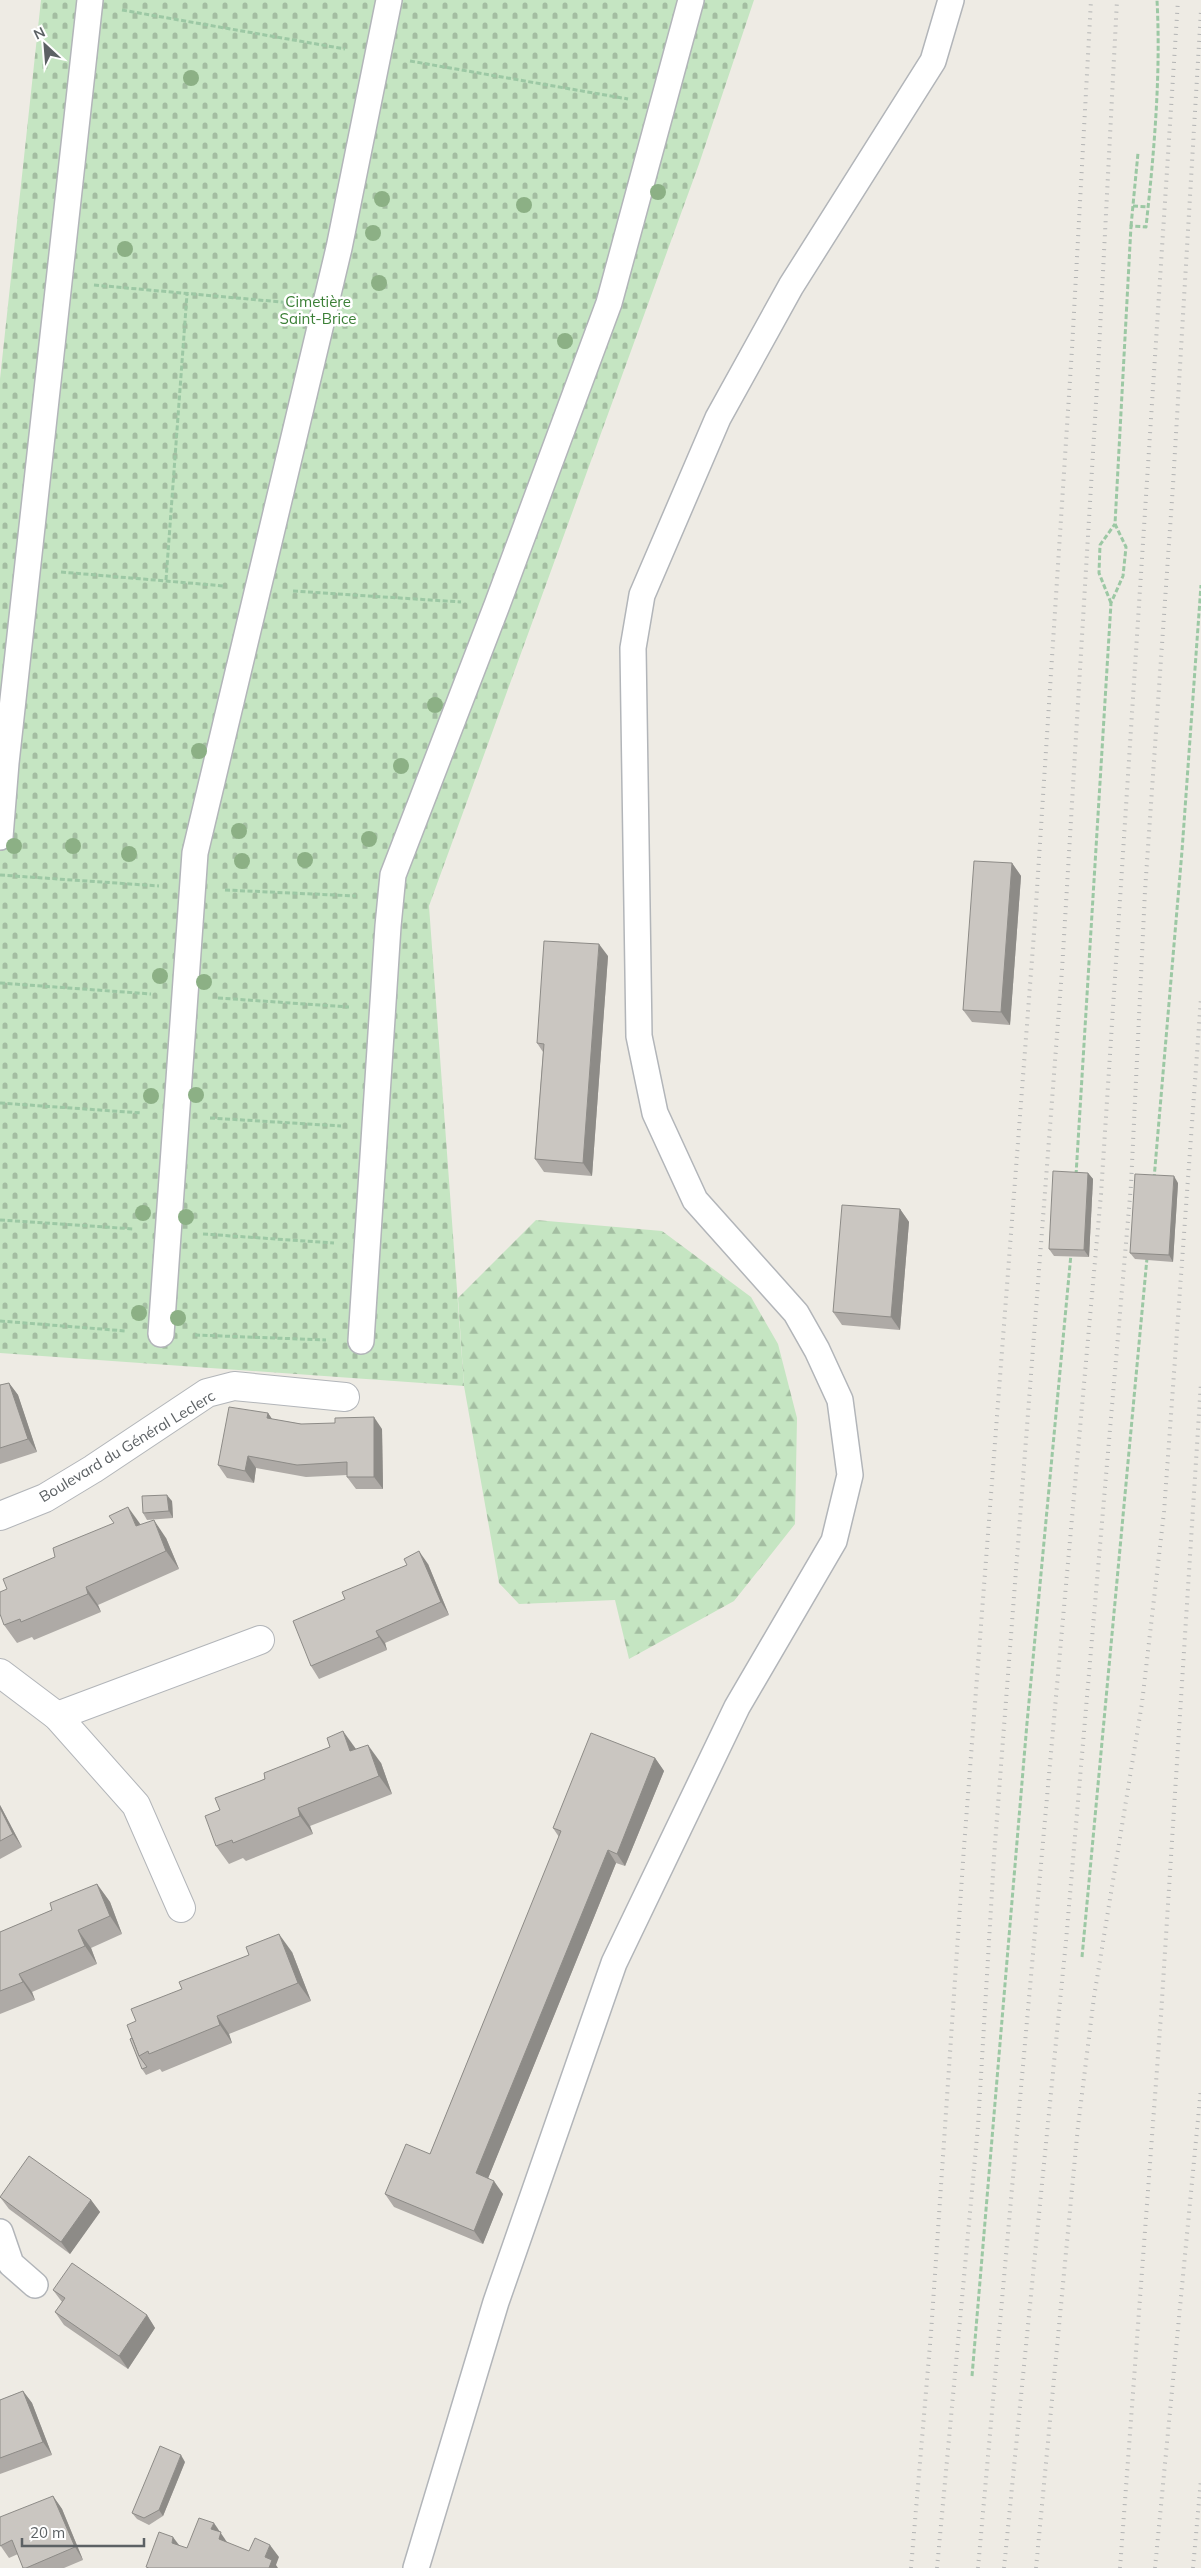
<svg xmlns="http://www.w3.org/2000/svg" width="1201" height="2568" viewBox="0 0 1201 2568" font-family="Mulish,sans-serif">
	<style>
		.forest { fill: url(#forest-firs) }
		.cemetery { fill: url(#cemetery-stones) }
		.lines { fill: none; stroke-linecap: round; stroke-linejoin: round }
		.service-casing { stroke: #b2b5b9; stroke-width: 28 }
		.minor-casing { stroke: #b2b5b9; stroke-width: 30 }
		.path { stroke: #9cc8a4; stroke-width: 3; stroke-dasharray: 5 2.5; stroke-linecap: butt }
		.service { stroke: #fff; stroke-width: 25 }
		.minor { stroke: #fff; stroke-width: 28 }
		.rail { stroke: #b3b4b4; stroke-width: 4; stroke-dasharray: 1 6; stroke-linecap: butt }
		.tree { fill: #8cb085 }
		.wall { fill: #aeaaa6 }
		.shaded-wall { fill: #8d8b87 }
		.building { fill: #cac6c1; stroke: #8d8b87 }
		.labels { text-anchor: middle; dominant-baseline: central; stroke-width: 5; stroke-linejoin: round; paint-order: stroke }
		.park-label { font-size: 15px; fill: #3c8037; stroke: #fff }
		.street-label { font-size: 15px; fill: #5c6164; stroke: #fff }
	</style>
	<defs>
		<pattern id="forest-firs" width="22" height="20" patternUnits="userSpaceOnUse" patternTransform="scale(1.25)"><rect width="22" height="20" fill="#c5e5c2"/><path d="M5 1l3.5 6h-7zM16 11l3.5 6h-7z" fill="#a3bda1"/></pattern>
		<pattern id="cemetery-stones" width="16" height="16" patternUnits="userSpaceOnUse" patternTransform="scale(1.25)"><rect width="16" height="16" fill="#c5e5c2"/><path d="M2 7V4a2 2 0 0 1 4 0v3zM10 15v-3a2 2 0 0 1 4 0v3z" fill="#a3bda1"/></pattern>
	</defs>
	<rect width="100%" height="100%" fill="#eeebe4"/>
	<!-- forest -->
	<polygon class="forest" points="536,1220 662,1231 751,1297 778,1344 797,1418 795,1524 734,1601 629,1659 615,1600 519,1604 499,1583 464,1386 458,1298"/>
	<!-- cemetery -->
	<polygon class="cemetery" points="41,0 754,0 699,164 429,906 464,1386 0,1353 0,379"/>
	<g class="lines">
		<defs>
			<g id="service">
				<polyline points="0,837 6,763 90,0"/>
				<polyline points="161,1334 195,853 339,248 389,0"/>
				<polyline points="361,1341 388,926 393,875 497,605 609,303 691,0"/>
				<polyline points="0,2232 11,2264 35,2285"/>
				<polyline points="416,2568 496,2302 614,1963 737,1707 834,1541 850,1475 840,1400 817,1350 796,1313 695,1200 655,1113 639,1036 633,648 642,595 718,418 791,286 933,61 951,0"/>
			</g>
			<g id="minor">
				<polyline points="0,1516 45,1498 93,1469 207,1393 234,1386 345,1397"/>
				<polyline points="0,1673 57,1716 136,1805 181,1908"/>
				<polyline points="57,1716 260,1640"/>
			</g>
		</defs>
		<!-- service casing -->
		<use href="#service" class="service-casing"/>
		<!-- minor casing -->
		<use href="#minor" class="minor-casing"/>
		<!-- path -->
		<g class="path">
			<polyline points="122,10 345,49"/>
			<polyline points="410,61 628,99"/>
			<polyline points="1133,206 1148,207"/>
			<polyline points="1131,226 1138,153"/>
			<polyline points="94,285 292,303"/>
			<polyline points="61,572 224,586"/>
			<polyline points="166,580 187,294"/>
			<polyline points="293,591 461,602"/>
			<polyline points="1111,603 1099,573 1100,545 1115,524"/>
			<polyline points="0,875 159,886"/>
			<polyline points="225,890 356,896"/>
			<polyline points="0,983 151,994"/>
			<polyline points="218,998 349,1007"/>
			<polyline points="0,1103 142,1113"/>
			<polyline points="210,1118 341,1126"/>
			<path d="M 1076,1175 L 1111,603 L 1123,576 L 1126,547 L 1115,524 L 1131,226 L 1146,227 C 1154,153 1161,75 1157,0"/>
			<polyline points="1154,1179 1182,851 1201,585"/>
			<polyline points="0,1220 134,1229"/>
			<polyline points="203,1234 334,1243"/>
			<polyline points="0,1321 126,1331"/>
			<polyline points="195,1335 326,1340"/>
			<polyline points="1082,1957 1147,1258"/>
			<polyline points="972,2376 1027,1723 1071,1254"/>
		</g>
		<!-- service -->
		<use href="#service" class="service"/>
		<!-- minor -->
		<use href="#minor" class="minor"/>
		<!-- rail -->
		<g class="rail">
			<polyline points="911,2568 931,2333 964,1847 1035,920 1072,349 1091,0"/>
			<polyline points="937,2568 978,2126 994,1857 1062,970 1098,369 1117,0"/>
			<polyline points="978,2568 1101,1194 1178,0"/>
			<polyline points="1004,2568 1066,1941 1131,1185 1145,891 1173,485 1201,10"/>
			<polyline points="1036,2568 1078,2126 1094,1997 1142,1703 1164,1512 1201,998"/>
			<polyline points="1120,2568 1161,2015 1201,1382"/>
			<polyline points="1155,2568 1201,2088"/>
			<polyline points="1193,2568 1201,2479"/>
		</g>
	</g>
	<!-- trees -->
	<g class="tree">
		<circle cx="191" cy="78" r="8"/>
		<circle cx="658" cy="192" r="8"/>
		<circle cx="382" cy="199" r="8"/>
		<circle cx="524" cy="205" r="8"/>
		<circle cx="373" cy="233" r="8"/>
		<circle cx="125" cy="249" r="8"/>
		<circle cx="379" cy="283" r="8"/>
		<circle cx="565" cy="341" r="8"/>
		<circle cx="435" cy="705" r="8"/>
		<circle cx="199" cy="751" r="8"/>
		<circle cx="401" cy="766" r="8"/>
		<circle cx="239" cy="831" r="8"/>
		<circle cx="369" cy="839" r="8"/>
		<circle cx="14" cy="846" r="8"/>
		<circle cx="73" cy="846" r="8"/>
		<circle cx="129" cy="854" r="8"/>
		<circle cx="305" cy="860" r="8"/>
		<circle cx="242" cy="861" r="8"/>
		<circle cx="160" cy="976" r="8"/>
		<circle cx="204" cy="982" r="8"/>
		<circle cx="196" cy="1095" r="8"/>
		<circle cx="151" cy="1096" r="8"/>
		<circle cx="143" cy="1213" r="8"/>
		<circle cx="186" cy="1217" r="8"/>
		<circle cx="139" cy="1313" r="8"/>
		<circle cx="178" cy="1318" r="8"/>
	</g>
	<!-- wall -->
	<g class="wall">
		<polygon points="1012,863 1021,876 1010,1025 972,1022 963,1010"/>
		<polygon points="608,956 592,1176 544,1172 535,1159 543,1052 537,1043"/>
		<polygon points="1088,1173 1093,1179 1089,1257 1054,1256 1049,1249"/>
		<polygon points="1178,1183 1173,1262 1135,1259 1130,1253"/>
		<polygon points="900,1209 909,1222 900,1330 842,1325 833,1312"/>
		<polygon points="9,1383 18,1395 37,1452 0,1464 0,1385"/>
		<polygon points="268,1413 272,1419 302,1424 382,1429 383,1489 356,1489 347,1477 347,1475 306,1477 256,1468 254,1483 227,1478 218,1465"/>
		<polygon points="172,1501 173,1518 147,1520 143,1513"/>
		<polygon points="141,1525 166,1538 179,1569 98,1605 101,1612 34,1640 32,1637 17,1643 4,1625"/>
		<polygon points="428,1564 449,1615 385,1643 387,1650 319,1679 311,1666"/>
		<polygon points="330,1747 356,1749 381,1763 392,1794 310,1826 313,1834 246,1861 243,1858 229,1864 216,1846 220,1810 260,1781"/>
		<polygon points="655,1758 664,1771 625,1866 616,1863 488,2178 503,2194 483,2244 394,2207 385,2194 430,2154 559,1837 553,1828"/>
		<polygon points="0,1805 22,1847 0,1859"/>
		<polygon points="97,1884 110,1902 122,1934 91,1948 97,1964 32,1992 35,2000 0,2014 0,1932 52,1910"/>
		<polygon points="292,1952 311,2001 229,2034 232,2043 162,2072 160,2069 146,2075 142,2069 130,2039"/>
		<polygon points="0,2197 91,2200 100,2212 70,2254 9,2209"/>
		<polygon points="53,2290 147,2315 155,2328 128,2369 64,2325 55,2312 62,2302"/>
		<polygon points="23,2391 32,2403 52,2455 0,2474 0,2400"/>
		<polygon points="185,2462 163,2516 149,2525 137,2519 132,2513"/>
		<polygon points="53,2496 62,2509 83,2560 64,2568 23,2568 18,2554 9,2558 0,2545"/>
	</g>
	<!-- shaded-wall -->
	<g class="shaded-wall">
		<polygon points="1012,863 1021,876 1010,1025 1001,1012"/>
		<polygon points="599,944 608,956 592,1176 583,1163"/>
		<polygon points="1088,1173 1093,1179 1089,1257 1084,1250"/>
		<polygon points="1174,1176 1178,1183 1173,1262 1169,1255"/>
		<polygon points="900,1209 909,1222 900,1330 891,1317"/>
		<polygon points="9,1383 18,1395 37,1452 28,1439"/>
		<polygon points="268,1413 276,1425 267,1418"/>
		<polygon points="374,1417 382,1429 383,1489 374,1477"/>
		<polygon points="248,1456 256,1468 254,1483 245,1471"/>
		<polygon points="167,1495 172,1501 173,1518 169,1511"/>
		<polygon points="128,1507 141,1525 136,1526"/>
		<polygon points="154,1520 166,1538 179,1569 166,1551"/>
		<polygon points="419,1551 428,1564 449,1615 441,1602"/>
		<polygon points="86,1587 98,1605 101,1612 88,1594"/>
		<polygon points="376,1631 385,1643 387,1650 379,1637"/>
		<polygon points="343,1731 356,1749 350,1751"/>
		<polygon points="368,1745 381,1763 392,1794 379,1776"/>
		<polygon points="655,1758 664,1771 625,1866 617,1854"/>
		<polygon points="0,1805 22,1847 13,1834 0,1808"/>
		<polygon points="298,1808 310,1826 313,1834 300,1816"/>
		<polygon points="608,1850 616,1863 485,2186 476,2173"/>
		<polygon points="97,1884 110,1902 122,1934 110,1916"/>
		<polygon points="78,1930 91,1948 97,1964 85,1946"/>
		<polygon points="279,1934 292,1952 311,2001 298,1983"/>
		<polygon points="19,1974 32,1992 35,2000 23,1982"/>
		<polygon points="217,2016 229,2034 232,2043 220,2025"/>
		<polygon points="494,2181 503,2194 483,2244 474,2231"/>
		<polygon points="91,2200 100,2212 70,2254 61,2242"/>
		<polygon points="147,2315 155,2328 128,2369 119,2356"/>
		<polygon points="23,2391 32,2403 52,2455 43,2442"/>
		<polygon points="181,2455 185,2462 163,2516 159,2510"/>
		<polygon points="53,2496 62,2509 83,2560 75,2547"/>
		<polygon points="214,2523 229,2545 227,2552 211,2529"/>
		<polygon points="173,2537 182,2549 172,2543"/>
		<polygon points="270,2545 279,2557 276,2565 278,2568 269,2568 265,2557"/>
	</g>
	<!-- building -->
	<g class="building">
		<polygon points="974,861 1012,863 1001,1012 963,1010"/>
		<polygon points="544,941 599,944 583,1163 535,1159 544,1044 537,1043"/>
		<polygon points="1053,1171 1088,1173 1084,1250 1049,1249"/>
		<polygon points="1135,1174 1174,1176 1169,1255 1130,1253"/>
		<polygon points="842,1205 900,1209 891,1317 833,1312"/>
		<polygon points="9,1383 28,1439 0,1448 0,1385"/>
		<polygon points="229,1407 268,1413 267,1418 301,1424 335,1423 335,1418 374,1417 374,1477 347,1477 347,1462 297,1465 248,1456 245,1471 218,1465"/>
		<polygon points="167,1495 169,1511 143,1513 142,1496"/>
		<polygon points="128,1507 136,1526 154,1520 166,1551 86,1587 88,1594 21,1622 20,1619 4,1625 0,1614 0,1592 7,1589 3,1579 55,1557 53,1548 114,1523 109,1516"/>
		<polygon points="419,1551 441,1602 376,1631 379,1637 311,1666 293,1621 345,1599 342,1592 407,1565 404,1559"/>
		<polygon points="343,1731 350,1751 368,1745 379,1776 298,1808 300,1816 233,1843 232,1840 216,1846 205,1816 220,1810 215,1798 260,1781 265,1779 264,1773 330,1747 327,1738"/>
		<polygon points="591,1733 655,1758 617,1854 608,1850 476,2173 494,2181 474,2231 385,2194 406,2144 430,2154 561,1831 553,1828"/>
		<polygon points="0,1808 13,1834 0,1841"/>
		<polygon points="97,1884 110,1916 78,1930 85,1946 19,1974 23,1982 0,1991 0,1932 52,1910 50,1903"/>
		<polygon points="279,1934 298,1983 217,2016 220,2025 149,2054 148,2051 139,2056 127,2025 136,2021 131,2009 182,1989 179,1982 249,1955 246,1947"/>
		<polygon points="132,2038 139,2056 147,2067 142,2069 130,2039"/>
		<polygon points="29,2156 91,2200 61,2242 0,2197"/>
		<polygon points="72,2263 147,2315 119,2356 55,2312 65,2298 53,2290"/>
		<polygon points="23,2391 43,2442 0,2458 0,2400"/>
		<polygon points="160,2446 181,2455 159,2510 144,2518 132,2513"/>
		<polygon points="53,2496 75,2547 26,2568 23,2568 12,2540 0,2546 0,2517"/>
		<polygon points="199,2518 214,2523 211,2529 221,2532 219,2539 249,2551 255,2538 270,2545 265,2557 272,2560 269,2568 149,2568 146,2567 159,2532 173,2537 172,2543 187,2548"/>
	</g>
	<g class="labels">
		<!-- park labels -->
		<g class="park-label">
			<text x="318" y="301">Cimetière<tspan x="318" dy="17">Saint-Brice</tspan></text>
		</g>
		<!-- street labels -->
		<g class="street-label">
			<text transform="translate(127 1446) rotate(-31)">Boulevard du Général Leclerc</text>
		</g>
	</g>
	<!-- north arrow -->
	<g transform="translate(45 45) rotate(334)" stroke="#ffffff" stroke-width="4" paint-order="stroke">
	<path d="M0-4L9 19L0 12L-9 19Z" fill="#5c6164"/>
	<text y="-8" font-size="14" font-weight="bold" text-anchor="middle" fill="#5c6164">N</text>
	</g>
	<!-- scale -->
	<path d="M22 2538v8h122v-8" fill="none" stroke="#5c6164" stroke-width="2.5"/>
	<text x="30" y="2538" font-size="15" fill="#5c6164" stroke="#ffffff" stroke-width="4" paint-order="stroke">20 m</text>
</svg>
